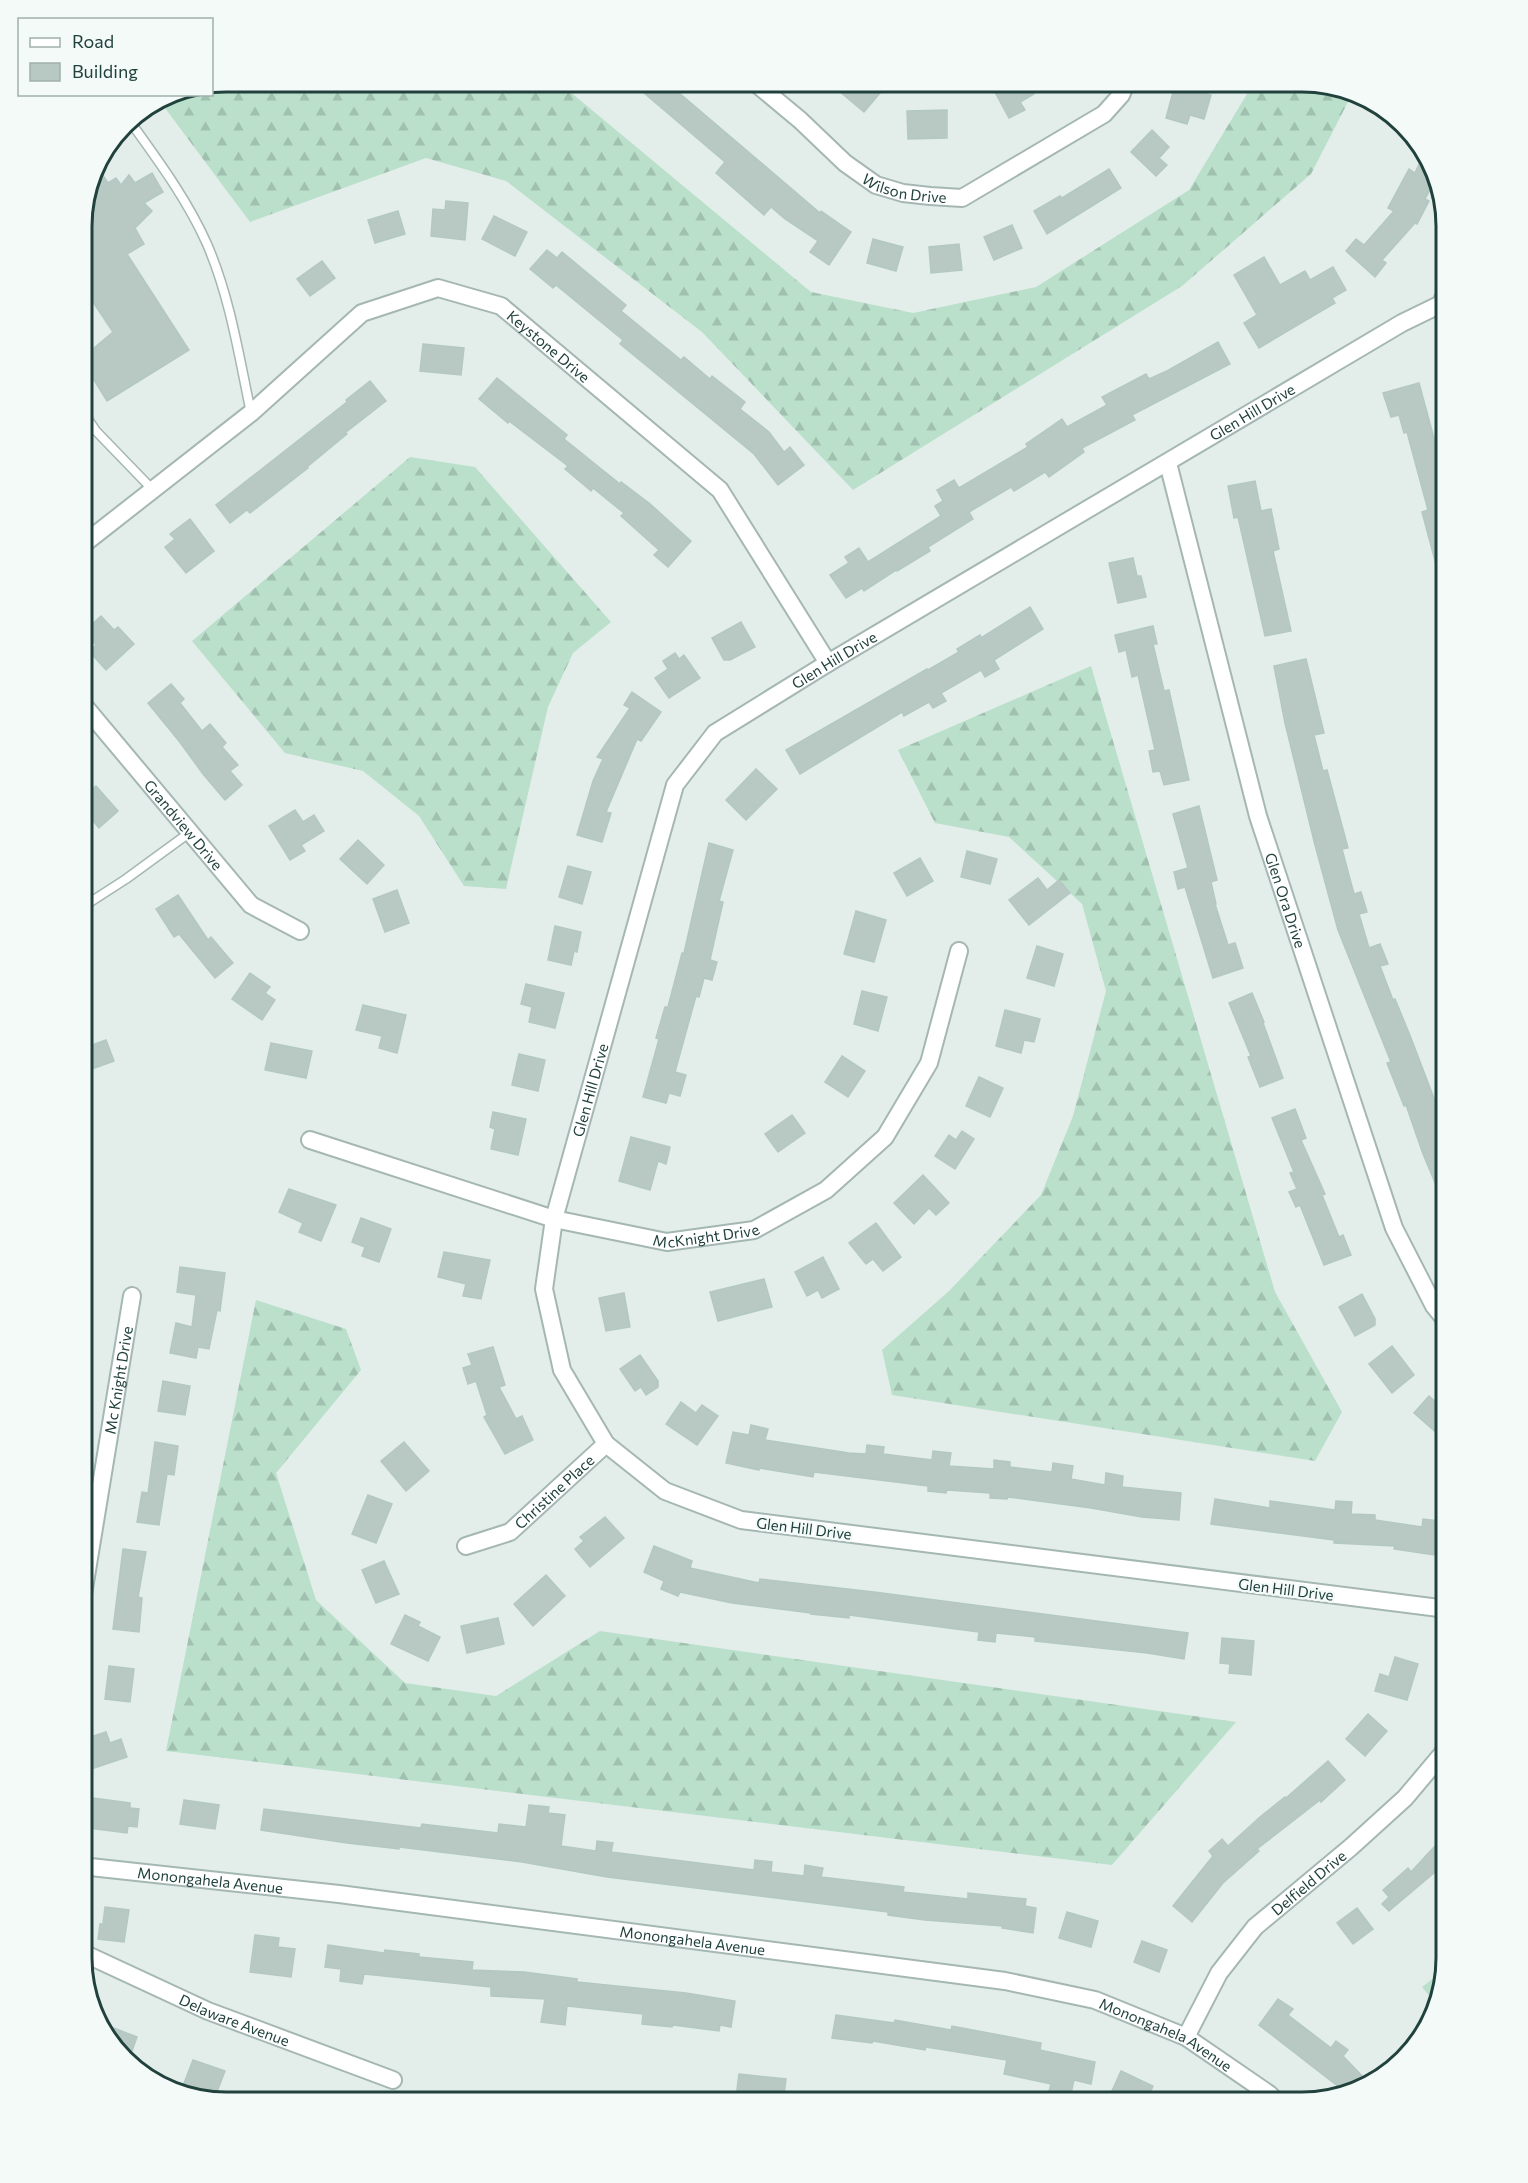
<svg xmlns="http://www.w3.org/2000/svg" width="1528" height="2183" viewBox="0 0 1528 2183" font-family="Commissioner,sans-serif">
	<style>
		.forest { fill: url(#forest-firs) }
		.green { fill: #bae0cb }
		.building { fill: #b8c9c4; stroke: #b4c8c3; stroke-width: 1.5 }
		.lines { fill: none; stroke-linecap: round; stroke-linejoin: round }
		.lane-casing { stroke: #a5b7b3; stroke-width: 11 }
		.street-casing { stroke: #a5b7b3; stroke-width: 20 }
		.lane { stroke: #fff; stroke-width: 8 }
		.street { stroke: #fff; stroke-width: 16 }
		.labels { text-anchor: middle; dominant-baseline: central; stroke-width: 4.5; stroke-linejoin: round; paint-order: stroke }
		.street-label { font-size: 15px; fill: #21413d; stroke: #f4faf8 }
		.rim { fill: none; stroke: #21413d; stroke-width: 3 }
	</style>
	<defs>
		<pattern id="forest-firs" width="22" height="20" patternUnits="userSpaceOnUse" patternTransform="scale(1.5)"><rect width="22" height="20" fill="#bae0cb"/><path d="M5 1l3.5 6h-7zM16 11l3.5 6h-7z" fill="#a0c1af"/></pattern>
	</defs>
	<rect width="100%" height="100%" fill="#e3eeeb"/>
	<!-- forest -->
	<g class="forest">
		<polygon points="226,81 557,81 811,292 913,313 1036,287 1189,190 1247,94 1248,81 1311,81 1352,94 1311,174 1182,286 853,490 702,332 506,181 426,158 250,222 159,100 167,95 212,94 212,84"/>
		<polygon points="410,457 475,467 611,622 573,653 548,707 506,889 464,886 419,816 363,771 285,753 192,641"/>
		<polygon points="1091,666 1275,1292 1342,1412 1315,1461 892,1395 882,1350 949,1291 1041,1195 1073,1116 1106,991 1082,904 1009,837 935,823 898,750"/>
		<polygon points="256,1300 346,1329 361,1370 276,1473 316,1600 405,1683 496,1696 600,1631 1236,1722 1112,1865 166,1751"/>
	</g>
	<!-- green -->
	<polygon class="green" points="1443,1971 1435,2003 1422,1987"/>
	<!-- building -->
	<g class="building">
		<polygon points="630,81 665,81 820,213 821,211 851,232 829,265 810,252 818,241 785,219 771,207 764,215 716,173 725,162"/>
		<polygon points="848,81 866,81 880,93 864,112 839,91"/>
		<polygon points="989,81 1027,81 1034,94 1020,102 1025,110 1009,118"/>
		<polygon points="1175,85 1211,95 1204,119 1190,115 1187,124 1166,118"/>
		<polygon points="947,110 947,138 908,139 907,111"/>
		<polygon points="1152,130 1169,147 1159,158 1167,165 1156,176 1131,152"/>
		<polygon points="1425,151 1428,154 1435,181 1425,199 1429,201 1417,224 1415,223 1382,260 1386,263 1375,277 1346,251 1356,239 1364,245 1394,211 1388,208 1409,169 1415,173"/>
		<polygon points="96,165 108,183 116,178 121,185 129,175 135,183 152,173 163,192 144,203 152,211 135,228 144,244 127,254 189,350 107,401 81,359 113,332 81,284 81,217 92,170"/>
		<polygon points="1109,169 1121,188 1047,234 1034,211 1060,196 1062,198"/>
		<polygon points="446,201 468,203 465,240 431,236 433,209 445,210"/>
		<polygon points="398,211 405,234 375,243 368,220"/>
		<polygon points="494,216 527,232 515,256 482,239"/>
		<polygon points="1012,225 1022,248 994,260 984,237"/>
		<polygon points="873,239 903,247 896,271 867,263"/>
		<polygon points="959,244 962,270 931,273 929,247"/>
		<polygon points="547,250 557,258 562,252 626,305 621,311 681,360 684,357 710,379 712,376 745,402 740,409 769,432 784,452 790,447 804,465 778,485 754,454 620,344 623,340 556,285 553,288 530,269"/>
		<polygon points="1264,257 1280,285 1305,271 1310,280 1333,267 1346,290 1332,298 1335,303 1259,348 1244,323 1257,315 1234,275"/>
		<polygon points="322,261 335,278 310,296 297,279"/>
		<polygon points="1218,342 1230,364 1132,415 1135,420 1082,448 1084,452 1049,477 1045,472 1014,491 1011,487 969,512 973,519 928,547 930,551 897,571 896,570 864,591 862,588 846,598 830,575 849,563 845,557 859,548 868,562 941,516 935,506 943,501 937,490 954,480 959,488 1028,447 1026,444 1062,419 1067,427 1107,405 1102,397 1146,374 1149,379 1167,371"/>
		<polygon points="423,344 464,348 461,375 420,371"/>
		<polygon points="497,378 567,435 564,439 620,484 621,482 649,503 691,541 668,567 654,555 659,550 621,516 624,513 593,488 591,491 565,469 568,466 509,421 508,423 479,399"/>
		<polygon points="370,381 386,401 345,433 347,434 307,467 308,468 250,513 247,510 230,523 216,505 347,402 346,400"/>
		<polygon points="1419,383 1447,486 1447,586 1442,587 1422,512 1428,510 1407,432 1404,433 1399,415 1391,417 1383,393"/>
		<polygon points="1255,481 1261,511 1271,509 1279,549 1273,551 1291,631 1265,636 1238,517 1234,518 1228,486"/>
		<polygon points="190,519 214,551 186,573 165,547 175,539 170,534"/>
		<polygon points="1133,558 1137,576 1141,576 1146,597 1118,603 1109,563"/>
		<polygon points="1030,607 1043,629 994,660 999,669 985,677 981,670 941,693 946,701 933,708 929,702 904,716 902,712 800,774 786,750 927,669 928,670 959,652 957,649 980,635 981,638"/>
		<polygon points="101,616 114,630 118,627 134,644 106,670 89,651 96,645 84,632"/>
		<polygon points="741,622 755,647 730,660 724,660 712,638"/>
		<polygon points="1153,626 1157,644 1153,644 1164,691 1169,690 1189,780 1164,785 1160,771 1153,772 1149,751 1155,750 1138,675 1132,677 1126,650 1119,652 1115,635"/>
		<polygon points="675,653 679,659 684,655 700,678 669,698 655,678 668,669 663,661"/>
		<polygon points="1306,659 1324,733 1314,735 1323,771 1327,770 1348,848 1342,849 1354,894 1361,892 1367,912 1359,914 1369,948 1380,944 1388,964 1380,966 1393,1000 1395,999 1411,1038 1440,1114 1447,1112 1447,1211 1423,1154 1406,1105 1404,1106 1387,1063 1391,1062 1338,930 1315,845 1285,723 1274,666"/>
		<polygon points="171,684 184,699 180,703 202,731 210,724 226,743 222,747 238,765 230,771 242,785 225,800 203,774 179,741 148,703"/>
		<polygon points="632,692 661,712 641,741 637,739 606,812 611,813 602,842 577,835 593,781 603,759 597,757 630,708 624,705"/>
		<polygon points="756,769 777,789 746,820 726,800"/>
		<polygon points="81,781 90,791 96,786 118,811 99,828 81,807"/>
		<polygon points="1199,806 1217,880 1211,882 1216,904 1215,904 1228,945 1235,943 1243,968 1213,978 1185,887 1178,889 1174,872 1188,868 1173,814"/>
		<polygon points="295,810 303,822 314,815 324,831 301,845 305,851 290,860 269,826"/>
		<polygon points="358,840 384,865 367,884 340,859"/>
		<polygon points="709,843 733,850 719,901 723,902 710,960 717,962 712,980 704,978 699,997 696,996 675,1072 686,1075 680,1096 669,1093 666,1103 643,1097 659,1039 656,1038 665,1007 668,1007 682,953 684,953"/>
		<polygon points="967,851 997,859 990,884 961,877"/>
		<polygon points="920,858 933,881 907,896 894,873"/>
		<polygon points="568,866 591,872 582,904 559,897"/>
		<polygon points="1038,878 1047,890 1059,880 1070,893 1029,925 1009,900"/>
		<polygon points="397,890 409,923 385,932 373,899"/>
		<polygon points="178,895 208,940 211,937 233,963 215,978 179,934 174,937 156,909"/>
		<polygon points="856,911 886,920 874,962 844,954"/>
		<polygon points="555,926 581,932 577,952 574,951 571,965 548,960"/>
		<polygon points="1037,946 1063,954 1054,986 1027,978"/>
		<polygon points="250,973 270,987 265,993 275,1000 262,1020 232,999"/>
		<polygon points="526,984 564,993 555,1028 529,1022 532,1007 521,1004"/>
		<polygon points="862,991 887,997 878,1031 854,1024"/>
		<polygon points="1252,993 1264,1022 1263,1023 1283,1078 1260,1087 1248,1057 1251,1056 1229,1003"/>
		<polygon points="363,1005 406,1015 397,1053 379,1048 382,1036 356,1030"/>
		<polygon points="1005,1010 1040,1019 1034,1042 1024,1040 1021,1053 996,1046"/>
		<polygon points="106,1040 114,1061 89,1070 81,1049"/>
		<polygon points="271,1043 312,1051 306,1078 265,1070"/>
		<polygon points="519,1054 545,1060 538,1091 512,1085"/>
		<polygon points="842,1056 865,1071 848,1097 825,1082"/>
		<polygon points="979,1077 1003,1088 990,1117 966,1106"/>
		<polygon points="1295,1109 1306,1138 1301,1140 1325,1194 1322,1195 1339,1237 1343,1235 1351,1255 1324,1265 1300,1205 1296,1207 1289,1192 1297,1189 1290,1173 1294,1172 1272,1118"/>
		<polygon points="493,1112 526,1119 518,1155 491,1149 495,1129 490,1127"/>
		<polygon points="792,1115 805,1133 778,1152 765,1134"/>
		<polygon points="962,1131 974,1139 955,1169 935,1156 949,1135 956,1140"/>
		<polygon points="631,1137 670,1147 666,1164 658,1161 650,1190 619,1181"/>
		<polygon points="923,1175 949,1203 936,1215 929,1208 914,1224 894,1203"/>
		<polygon points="289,1189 336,1205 321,1241 299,1232 303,1223 279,1212"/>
		<polygon points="361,1218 391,1229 379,1262 362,1256 365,1247 352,1242"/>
		<polygon points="876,1223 901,1257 883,1271 873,1259 866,1264 849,1243"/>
		<polygon points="444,1252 490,1260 481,1299 463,1296 466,1284 438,1277"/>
		<polygon points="823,1257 839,1289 822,1298 818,1290 807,1296 795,1272"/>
		<polygon points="180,1267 225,1273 220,1311 217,1310 209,1349 198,1347 196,1358 170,1353 176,1323 192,1327 196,1295 177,1292"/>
		<polygon points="764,1279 772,1307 718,1321 710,1292"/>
		<polygon points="624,1293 630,1327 606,1331 599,1298"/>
		<polygon points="1362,1294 1375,1319 1375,1325 1355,1336 1339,1307"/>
		<polygon points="1392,1346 1414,1375 1392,1393 1369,1364"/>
		<polygon points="493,1347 505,1385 499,1387 516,1419 522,1416 533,1440 505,1454 484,1417 487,1415 476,1381 468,1384 463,1368 472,1365 468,1354"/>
		<polygon points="640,1355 658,1381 658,1387 646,1395 641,1387 635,1391 620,1369"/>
		<polygon points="163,1381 190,1386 185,1415 158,1411"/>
		<polygon points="1447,1392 1447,1442 1414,1413 1429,1396 1437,1403"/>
		<polygon points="681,1402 696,1413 702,1405 718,1416 697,1445 666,1424"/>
		<polygon points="751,1425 768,1429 765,1440 849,1453 866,1454 867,1445 884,1447 883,1454 932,1460 933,1451 951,1453 949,1466 994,1469 994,1460 1010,1462 1010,1467 1052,1472 1053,1463 1073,1466 1071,1479 1105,1485 1106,1473 1123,1476 1122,1487 1181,1493 1179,1520 1142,1517 1091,1508 1008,1497 1007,1499 990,1498 990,1493 947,1490 946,1493 928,1491 928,1486 814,1472 813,1477 759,1468 759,1470 726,1463 733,1432 749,1435"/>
		<polygon points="155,1442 178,1446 174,1475 167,1474 159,1525 137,1522 142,1492 148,1493"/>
		<polygon points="404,1442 429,1471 406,1491 381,1461"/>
		<polygon points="368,1495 392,1504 376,1543 352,1534"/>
		<polygon points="1215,1499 1270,1508 1270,1501 1335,1510 1336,1501 1352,1502 1351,1514 1375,1515 1375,1520 1422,1527 1423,1519 1439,1521 1434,1555 1394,1549 1395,1546 1334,1543 1334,1540 1211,1524"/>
		<polygon points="605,1517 624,1538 590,1567 575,1549 584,1541 580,1537"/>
		<polygon points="654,1546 692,1561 690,1568 759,1583 760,1579 874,1592 1188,1633 1184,1659 1147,1653 1035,1641 1035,1637 996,1633 995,1642 978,1640 979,1632 849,1615 849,1618 811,1614 811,1613 732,1603 680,1592 678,1596 661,1589 664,1581 644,1572"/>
		<polygon points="123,1549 146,1552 138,1597 142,1598 139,1632 113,1629"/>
		<polygon points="384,1561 399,1594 376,1603 362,1570"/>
		<polygon points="546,1575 565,1596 533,1626 514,1604"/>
		<polygon points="405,1615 420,1622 418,1626 440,1637 428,1661 391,1644"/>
		<polygon points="498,1618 504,1644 467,1653 461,1626"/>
		<polygon points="1222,1638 1254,1641 1251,1675 1229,1673 1230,1664 1220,1663"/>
		<polygon points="1395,1657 1418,1664 1407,1700 1375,1691 1380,1674 1389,1677"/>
		<polygon points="109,1666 134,1669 130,1702 105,1699"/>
		<polygon points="1368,1714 1387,1731 1365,1756 1346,1739"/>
		<polygon points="106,1732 110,1743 121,1739 127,1757 88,1770 81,1749 81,1740"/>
		<polygon points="1328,1761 1345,1780 1321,1802 1320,1800 1257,1849 1259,1851 1223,1883 1192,1922 1173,1906 1213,1856 1209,1851 1222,1839 1228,1846 1260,1817 1285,1797 1286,1798"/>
		<polygon points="85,1797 130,1803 130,1808 139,1809 137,1827 128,1826 127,1833 81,1827 81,1804 84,1805"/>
		<polygon points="184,1800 219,1805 215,1829 180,1824"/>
		<polygon points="529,1805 549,1807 548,1813 565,1815 561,1846 596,1851 597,1841 613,1843 611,1852 754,1870 755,1860 772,1862 771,1872 804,1876 805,1865 823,1868 821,1877 904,1887 903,1892 968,1899 968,1893 1026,1899 1025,1906 1036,1908 1033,1933 1002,1928 1003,1926 925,1920 888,1915 888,1912 607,1877 522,1862 399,1847 399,1849 347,1843 261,1830 264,1809 421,1828 422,1824 498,1833 499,1824 526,1827"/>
		<polygon points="1447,1833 1447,1862 1389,1911 1382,1904 1389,1897 1383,1890 1408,1868 1411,1872"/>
		<polygon points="105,1907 129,1910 124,1942 98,1939 100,1924 103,1924"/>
		<polygon points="1357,1908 1373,1929 1353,1944 1337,1923"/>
		<polygon points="1067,1912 1098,1921 1091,1947 1059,1938"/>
		<polygon points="255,1935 279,1938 278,1947 295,1949 291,1977 250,1972"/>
		<polygon points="1142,1941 1167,1950 1159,1972 1134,1962"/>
		<polygon points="328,1945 384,1953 385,1950 419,1954 419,1957 473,1962 472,1970 524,1972 577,1979 577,1982 686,1993 735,2001 731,2027 720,2025 719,2031 673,2025 672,2027 642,2024 643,2014 567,2006 565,2025 541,2022 545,1999 491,1996 491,1987 364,1974 362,1984 340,1981 341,1969 325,1967"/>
		<polygon points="1278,1999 1293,2009 1288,2015 1331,2048 1336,2041 1348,2050 1343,2056 1370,2084 1344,2091 1259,2025"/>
		<polygon points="836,2015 894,2023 895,2020 951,2030 952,2026 1041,2043 1040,2050 1095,2062 1091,2084 1074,2080 1069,2102 1046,2102 1051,2084 1004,2074 1007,2060 926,2047 925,2050 873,2041 872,2043 832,2038"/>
		<polygon points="98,2022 137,2037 132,2051 116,2045 100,2029"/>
		<polygon points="193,2060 225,2071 215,2097 202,2092 201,2097 181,2091"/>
		<polygon points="1121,2071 1153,2086 1146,2102 1107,2102"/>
		<polygon points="739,2074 786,2079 783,2102 736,2097"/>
	</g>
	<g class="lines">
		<defs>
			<g id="lane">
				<path d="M 129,120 C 157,159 187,199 207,244 C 230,297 239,356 251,413"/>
				<polyline points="81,409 96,431 153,490"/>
				<polyline points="81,908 126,879 189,833"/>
			</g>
			<g id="street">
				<path id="s1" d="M 753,81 L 800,120 L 845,163 L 876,185 L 903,193 L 930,196 L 962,198 L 1104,114 L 1121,95 L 1127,81"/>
				<path id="s2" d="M 1168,463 L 1258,816 L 1394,1228 L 1434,1306 L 1447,1322"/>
				<path id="s3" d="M 81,546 L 251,413 L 362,313 L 438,288 L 501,306 L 720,490 L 828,663"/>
				<path id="s4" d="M 81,702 L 251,905 L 300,931"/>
				<path id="s5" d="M 310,1140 L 554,1219 L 667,1242 L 754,1230 L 826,1190 L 885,1137 L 929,1063 L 959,951"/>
				<path id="s6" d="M 466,1546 L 510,1532 L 606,1444"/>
				<path id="s7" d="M 81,1607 L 132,1296"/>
				<path id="s8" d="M 1447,1609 L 741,1520 L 665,1491 L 606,1444 L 562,1370 L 544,1289 L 554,1219 L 675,785 L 715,733 L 828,663 L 1402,323 L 1441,304 L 1447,289"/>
				<path id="s9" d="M 81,1866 L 339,1894 L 1005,1981 L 1095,2000 L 1186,2037 L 1269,2094 L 1277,2102"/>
				<path id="s10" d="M 81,1952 L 208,2011 L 393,2080"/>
				<path id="s11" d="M 1186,2037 L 1219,1973 L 1255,1927 L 1351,1847 L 1405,1798 L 1443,1753 L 1447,1744"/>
			</g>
		</defs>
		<!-- lane casing -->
		<use href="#lane" class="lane-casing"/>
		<!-- street casing -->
		<use href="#street" class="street-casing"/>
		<!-- lane -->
		<use href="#lane" class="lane"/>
		<!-- street -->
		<use href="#street" class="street"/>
	</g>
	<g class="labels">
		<!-- street labels -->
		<g class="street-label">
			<text stroke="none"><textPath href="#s1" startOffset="190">Wilson Drive</textPath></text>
			<text stroke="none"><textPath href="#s3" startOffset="573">Keystone Drive</textPath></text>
			<text stroke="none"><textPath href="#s8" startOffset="2250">Glen Hill Drive</textPath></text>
			<text stroke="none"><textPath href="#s8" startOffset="1764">Glen Hill Drive</textPath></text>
			<text stroke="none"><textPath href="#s4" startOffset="160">Grandview Drive</textPath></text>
			<text stroke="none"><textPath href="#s2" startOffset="453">Glen Ora Drive</textPath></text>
			<text stroke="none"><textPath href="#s8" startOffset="1242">Glen Hill Drive</textPath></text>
			<text stroke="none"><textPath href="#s5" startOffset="411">McKnight Drive</textPath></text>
			<text stroke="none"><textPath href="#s7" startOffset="230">Mc Knight Drive</textPath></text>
			<text stroke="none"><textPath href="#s6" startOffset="106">Christine Place</textPath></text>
			<text transform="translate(804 1528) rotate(7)">Glen Hill Drive</text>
			<text transform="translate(1286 1589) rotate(7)">Glen Hill Drive</text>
			<text stroke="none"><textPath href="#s9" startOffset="130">Monongahela Avenue</textPath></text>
			<text stroke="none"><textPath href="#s11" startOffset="200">Delfield Drive</textPath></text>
			<text stroke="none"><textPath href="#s9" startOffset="616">Monongahela Avenue</textPath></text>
			<text stroke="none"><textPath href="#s10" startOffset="168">Delaware Avenue</textPath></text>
			<text stroke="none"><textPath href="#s9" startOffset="1102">Monongahela Avenue</textPath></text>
		</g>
	</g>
	<!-- crop -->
	<path d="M0 0H1528V2183H0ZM226 92H1302A134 134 0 0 1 1436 226V1958A134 134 0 0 1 1302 2092H226A134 134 0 0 1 92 1958V226A134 134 0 0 1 226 92Z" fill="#f4faf8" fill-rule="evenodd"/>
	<path class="rim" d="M226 92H1302A134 134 0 0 1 1436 226V1958A134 134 0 0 1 1302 2092H226A134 134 0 0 1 92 1958V226A134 134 0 0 1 226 92Z"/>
	<!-- legend -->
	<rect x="18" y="18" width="195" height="78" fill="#f4faf8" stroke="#a0b0ad" stroke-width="1.5"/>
	<rect x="30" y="38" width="30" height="9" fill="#ffffff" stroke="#a0b0ad" stroke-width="1.5"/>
	<text x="72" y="48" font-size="18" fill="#21413d">Road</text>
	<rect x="30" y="63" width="30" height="18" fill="#b8c9c4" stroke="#a0b0ad" stroke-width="1.5"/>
	<text x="72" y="78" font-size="18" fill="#21413d">Building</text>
</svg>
